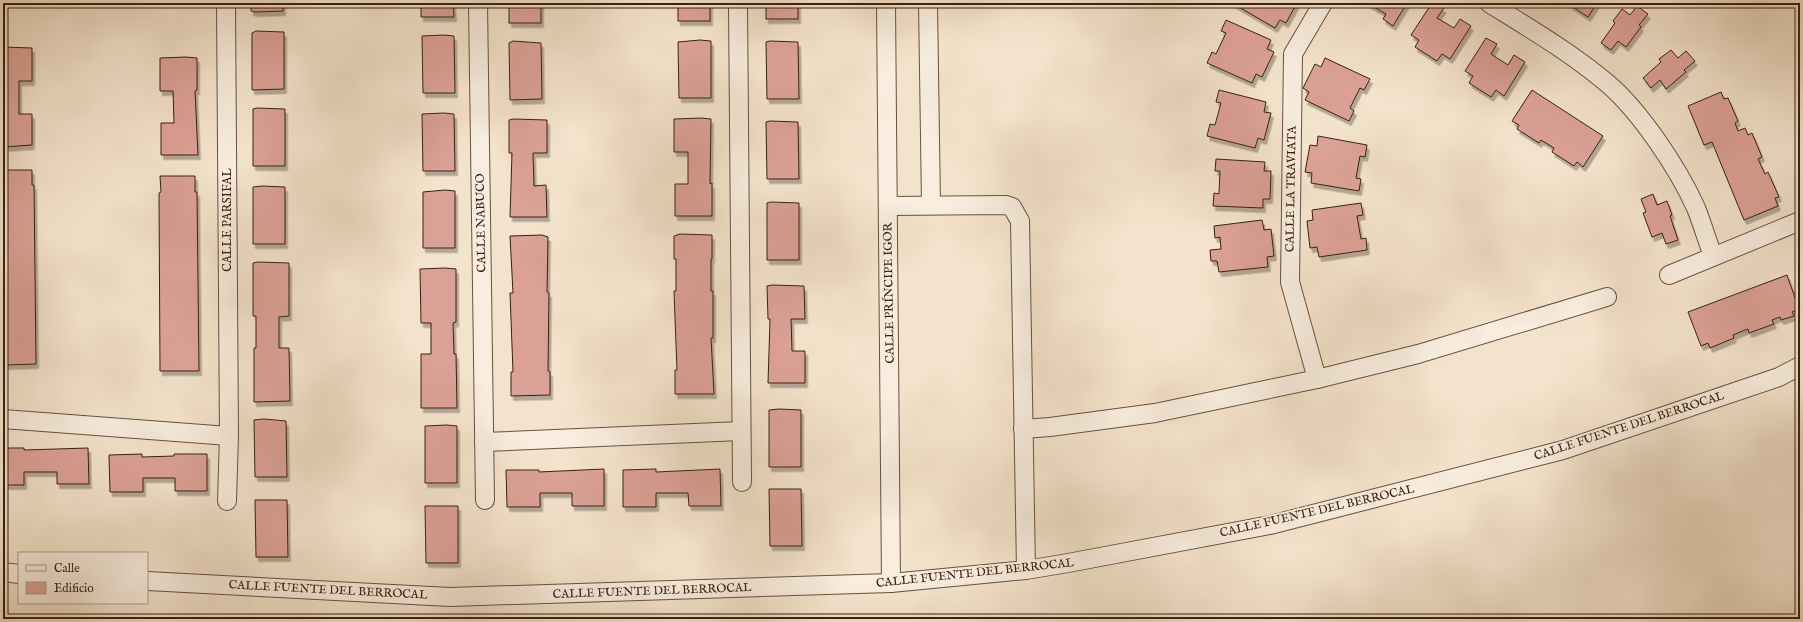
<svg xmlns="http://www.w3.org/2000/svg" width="1803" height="622" viewBox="0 0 1803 622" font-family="'IM FELL English',serif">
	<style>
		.building { fill: #dca196; stroke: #382010; filter: url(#shadow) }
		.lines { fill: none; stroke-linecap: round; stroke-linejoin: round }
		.minor-casing { stroke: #67513f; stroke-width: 20 }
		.minor { stroke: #f8edde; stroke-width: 18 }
		.labels { text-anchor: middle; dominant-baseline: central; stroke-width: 4; stroke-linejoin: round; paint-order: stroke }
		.street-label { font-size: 12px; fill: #382010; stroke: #f8edde }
	</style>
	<defs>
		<filter id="shadow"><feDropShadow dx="2.5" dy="4.5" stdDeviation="0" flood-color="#0004"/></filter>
	</defs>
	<rect width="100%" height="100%" fill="#f4e3cc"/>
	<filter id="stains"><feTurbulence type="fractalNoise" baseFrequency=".005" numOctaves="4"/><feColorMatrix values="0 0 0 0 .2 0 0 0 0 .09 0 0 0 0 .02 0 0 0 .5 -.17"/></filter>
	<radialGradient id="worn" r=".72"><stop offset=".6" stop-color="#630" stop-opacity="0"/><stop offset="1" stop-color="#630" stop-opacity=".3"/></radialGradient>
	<!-- building -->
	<g class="building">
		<polygon points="251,3 283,3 283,11 255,12 251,11"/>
		<polygon points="421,3 453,3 454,17 421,17"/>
		<rect x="509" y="3" width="32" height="20"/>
		<rect x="678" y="3" width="32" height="18"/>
		<rect x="766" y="3" width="32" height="16"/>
		<polygon points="1232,3 1297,3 1286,23 1280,20 1275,28"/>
		<polygon points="1367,3 1407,3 1393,26 1383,19 1386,14"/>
		<polygon points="1432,3 1444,8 1437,18 1454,28 1460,19 1471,26 1450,59 1442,54 1437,61 1415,47 1419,40 1411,35"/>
		<polygon points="1567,3 1597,3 1588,17"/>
		<polygon points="1637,6 1648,14 1639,25 1641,27 1626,47 1618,41 1611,50 1601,43 1615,23 1613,21 1622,9 1630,15"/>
		<polygon points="1226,20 1271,40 1267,49 1274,52 1262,77 1256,74 1252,83 1207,63 1212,52 1216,54 1226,33 1221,31"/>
		<polygon points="256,31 284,32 284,89 252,90 252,33"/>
		<polygon points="444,35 454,36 455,93 423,93 422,36"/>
		<polygon points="1486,38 1497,44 1491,54 1508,65 1514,55 1525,62 1504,96 1496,90 1491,97 1469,83 1473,76 1465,71"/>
		<polygon points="700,40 711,41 711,98 679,98 678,42"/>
		<polygon points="513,41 541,43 542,99 510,100 509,43"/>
		<polygon points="770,41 798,42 799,99 767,99 766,42"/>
		<polygon points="3,47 32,48 32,81 19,81 19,114 32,114 32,145 3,147"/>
		<polygon points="1671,50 1678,58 1686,51 1695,61 1684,70 1686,72 1666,89 1660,80 1651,88 1643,78 1661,62 1659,59"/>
		<polygon points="186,57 197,58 197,90 195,91 198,155 161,155 161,123 174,123 173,91 160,91 160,58"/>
		<polygon points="1325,58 1370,79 1364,90 1360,88 1350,108 1354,111 1349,121 1305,100 1309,92 1303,88 1315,64 1321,67"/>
		<polygon points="1219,90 1266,102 1264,112 1271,113 1264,140 1258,138 1255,148 1207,136 1210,124 1215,125 1221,103 1216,102"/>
		<polygon points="1532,90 1603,136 1583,167 1577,162 1574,166 1552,152 1554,148 1541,140 1539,143 1517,129 1519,125 1512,121"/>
		<polygon points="1721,92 1724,99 1728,98 1738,121 1735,123 1738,131 1745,128 1748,135 1752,133 1762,157 1758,159 1765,174 1768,172 1779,197 1775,198 1778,206 1744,220 1712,142 1704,145 1688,106"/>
		<polygon points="257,108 285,109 285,166 253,166 253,109"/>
		<polygon points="444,113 454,114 455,171 423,171 422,114"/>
		<polygon points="701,118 711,119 710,184 712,183 712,216 675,216 675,184 688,184 688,152 674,152 674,119"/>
		<polygon points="514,119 547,120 547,153 533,153 534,186 546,185 547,217 510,217 512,153 509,153 509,120"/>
		<polygon points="770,121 798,122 799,179 767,179 766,122"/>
		<polygon points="1318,136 1367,145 1365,157 1360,156 1356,178 1361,179 1359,191 1311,183 1312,173 1305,172 1310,145 1317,146"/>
		<polygon points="1216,159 1265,162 1264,171 1271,171 1270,199 1263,199 1263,208 1213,206 1214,193 1219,194 1220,171 1215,171"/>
		<polygon points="3,170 32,170 32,185 34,185 36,364 3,365"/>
		<polygon points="160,176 195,176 195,192 197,192 199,371 160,371 159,193 161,192"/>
		<polygon points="263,186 285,187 285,244 253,244 253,187"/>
		<polygon points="445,190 455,191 455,248 423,248 423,192"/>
		<polygon points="1653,194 1657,205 1667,201 1672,215 1670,216 1678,240 1666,244 1662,233 1652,237 1643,213 1646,212 1641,199"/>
		<polygon points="771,202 799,203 799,260 767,260 767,203"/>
		<polygon points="1361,203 1363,215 1357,216 1361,239 1366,238 1367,250 1319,257 1317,247 1310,248 1307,221 1313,220 1312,210"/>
		<polygon points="1262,220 1264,230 1271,229 1274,256 1267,257 1268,267 1219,272 1217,261 1211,261 1210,250 1221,249 1220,237 1215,238 1214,226"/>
		<polygon points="680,234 712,235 712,259 711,259 711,291 713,291 713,338 711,338 714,394 675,394 675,370 677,370 674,291 676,291 676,259 674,259 674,236"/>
		<polygon points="542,235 548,237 547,292 549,293 548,371 550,372 550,395 511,396 511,372 513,372 510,293 513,293 510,236"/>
		<polygon points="258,262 289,263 289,316 279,317 279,348 289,348 290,401 254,402 254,348 256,348 256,316 253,316 253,263"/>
		<polygon points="445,268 456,269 456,322 453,323 454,354 456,354 457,408 421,408 421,354 431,354 431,323 421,323 420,269"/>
		<polygon points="1787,275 1799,309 1792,312 1794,316 1781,320 1780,317 1772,320 1774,324 1749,333 1748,329 1733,335 1734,338 1710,348 1708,343 1701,346 1688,312"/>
		<polygon points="772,285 804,286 805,319 791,319 792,351 805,351 805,383 768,383 770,319 768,319 767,286"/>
		<polygon points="779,409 801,410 801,467 769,467 769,410"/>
		<polygon points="264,419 286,421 287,477 255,477 254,420"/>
		<polygon points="447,425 457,426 457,483 425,483 425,426"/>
		<polygon points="3,448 24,448 24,450 88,448 89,484 57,484 57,472 24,472 24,485 3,485"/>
		<polygon points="142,454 142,457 174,456 174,454 207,454 207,491 175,491 175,478 143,478 143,492 110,492 109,455"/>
		<polygon points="604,469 604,506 572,506 572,493 540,493 540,507 507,507 506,470 539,470 539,472"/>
		<polygon points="656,469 656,472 720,469 721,506 689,506 688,493 656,493 656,507 623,507 623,470"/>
		<polygon points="769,489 801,489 802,546 770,546"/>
		<polygon points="255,500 287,500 288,557 256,557"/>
		<polygon points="425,506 458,506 458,563 426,563"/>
	</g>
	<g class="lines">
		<defs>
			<g id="minor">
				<polyline points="226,3 229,436 227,501"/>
				<polyline points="478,3 485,500"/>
				<polyline points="738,3 742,482"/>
				<polyline points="886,3 891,583"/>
				<polyline points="928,3 931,205"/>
				<path d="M 1489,3 C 1529,28 1570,52 1607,83 C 1640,111 1678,168 1696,208 C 1702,223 1707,240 1713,256"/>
				<polyline points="888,206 1006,205 1012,207 1020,221 1026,570"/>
				<polyline points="1669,275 1800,221"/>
				<polyline points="1317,379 1290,282 1293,54 1323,3"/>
				<polyline points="3,419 229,436"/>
				<polyline points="1023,429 1050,427 1155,413 1317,379 1418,354 1607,297"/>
				<polyline points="484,442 741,431"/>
				<polyline points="3,572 19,574"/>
				<polyline points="147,581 450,597 891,583 1026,570 1068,563 1270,525 1563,450 1779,377 1800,366"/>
			</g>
		</defs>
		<!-- minor casing -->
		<use href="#minor" class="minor-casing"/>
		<!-- minor -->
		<use href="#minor" class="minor"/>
	</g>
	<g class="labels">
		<!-- street labels -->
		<g class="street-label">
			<text transform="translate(1291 189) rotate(-89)">CALLE LA TRAVIATA</text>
			<text transform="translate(227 220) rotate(-90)">CALLE PARSIFAL</text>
			<text transform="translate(481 223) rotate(-91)">CALLE NABUCO</text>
			<text transform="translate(889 293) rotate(-91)">CALLE PRÍNCIPE IGOR</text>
			<text transform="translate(1629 426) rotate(-18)">CALLE FUENTE DEL BERROCAL</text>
			<text transform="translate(1317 511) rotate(-13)">CALLE FUENTE DEL BERROCAL</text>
			<text transform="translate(975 573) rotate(-6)">CALLE FUENTE DEL BERROCAL</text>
			<text transform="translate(328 590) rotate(3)">CALLE FUENTE DEL BERROCAL</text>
			<text transform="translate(652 591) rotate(-2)">CALLE FUENTE DEL BERROCAL</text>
		</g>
	</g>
	<!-- margin -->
	<rect width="1803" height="622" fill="none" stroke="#f4e3cc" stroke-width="16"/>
	<rect x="4" y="4" width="1795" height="614" fill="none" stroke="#382010" stroke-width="2"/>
	<rect x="8" y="8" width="1787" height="606" fill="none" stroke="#382010"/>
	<!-- legend -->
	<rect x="18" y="552" width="130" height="52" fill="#f8edde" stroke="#ab9b8c"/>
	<rect x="26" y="565" width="20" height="6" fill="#f8edde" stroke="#ab9b8c"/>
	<text x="54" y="572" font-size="12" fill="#382010">Calle</text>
	<rect x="26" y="582" width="20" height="12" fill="#dca196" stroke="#ab9b8c"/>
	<text x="54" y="592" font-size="12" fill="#382010">Edificio</text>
	<rect width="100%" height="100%" filter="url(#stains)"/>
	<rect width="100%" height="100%" fill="url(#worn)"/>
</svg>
